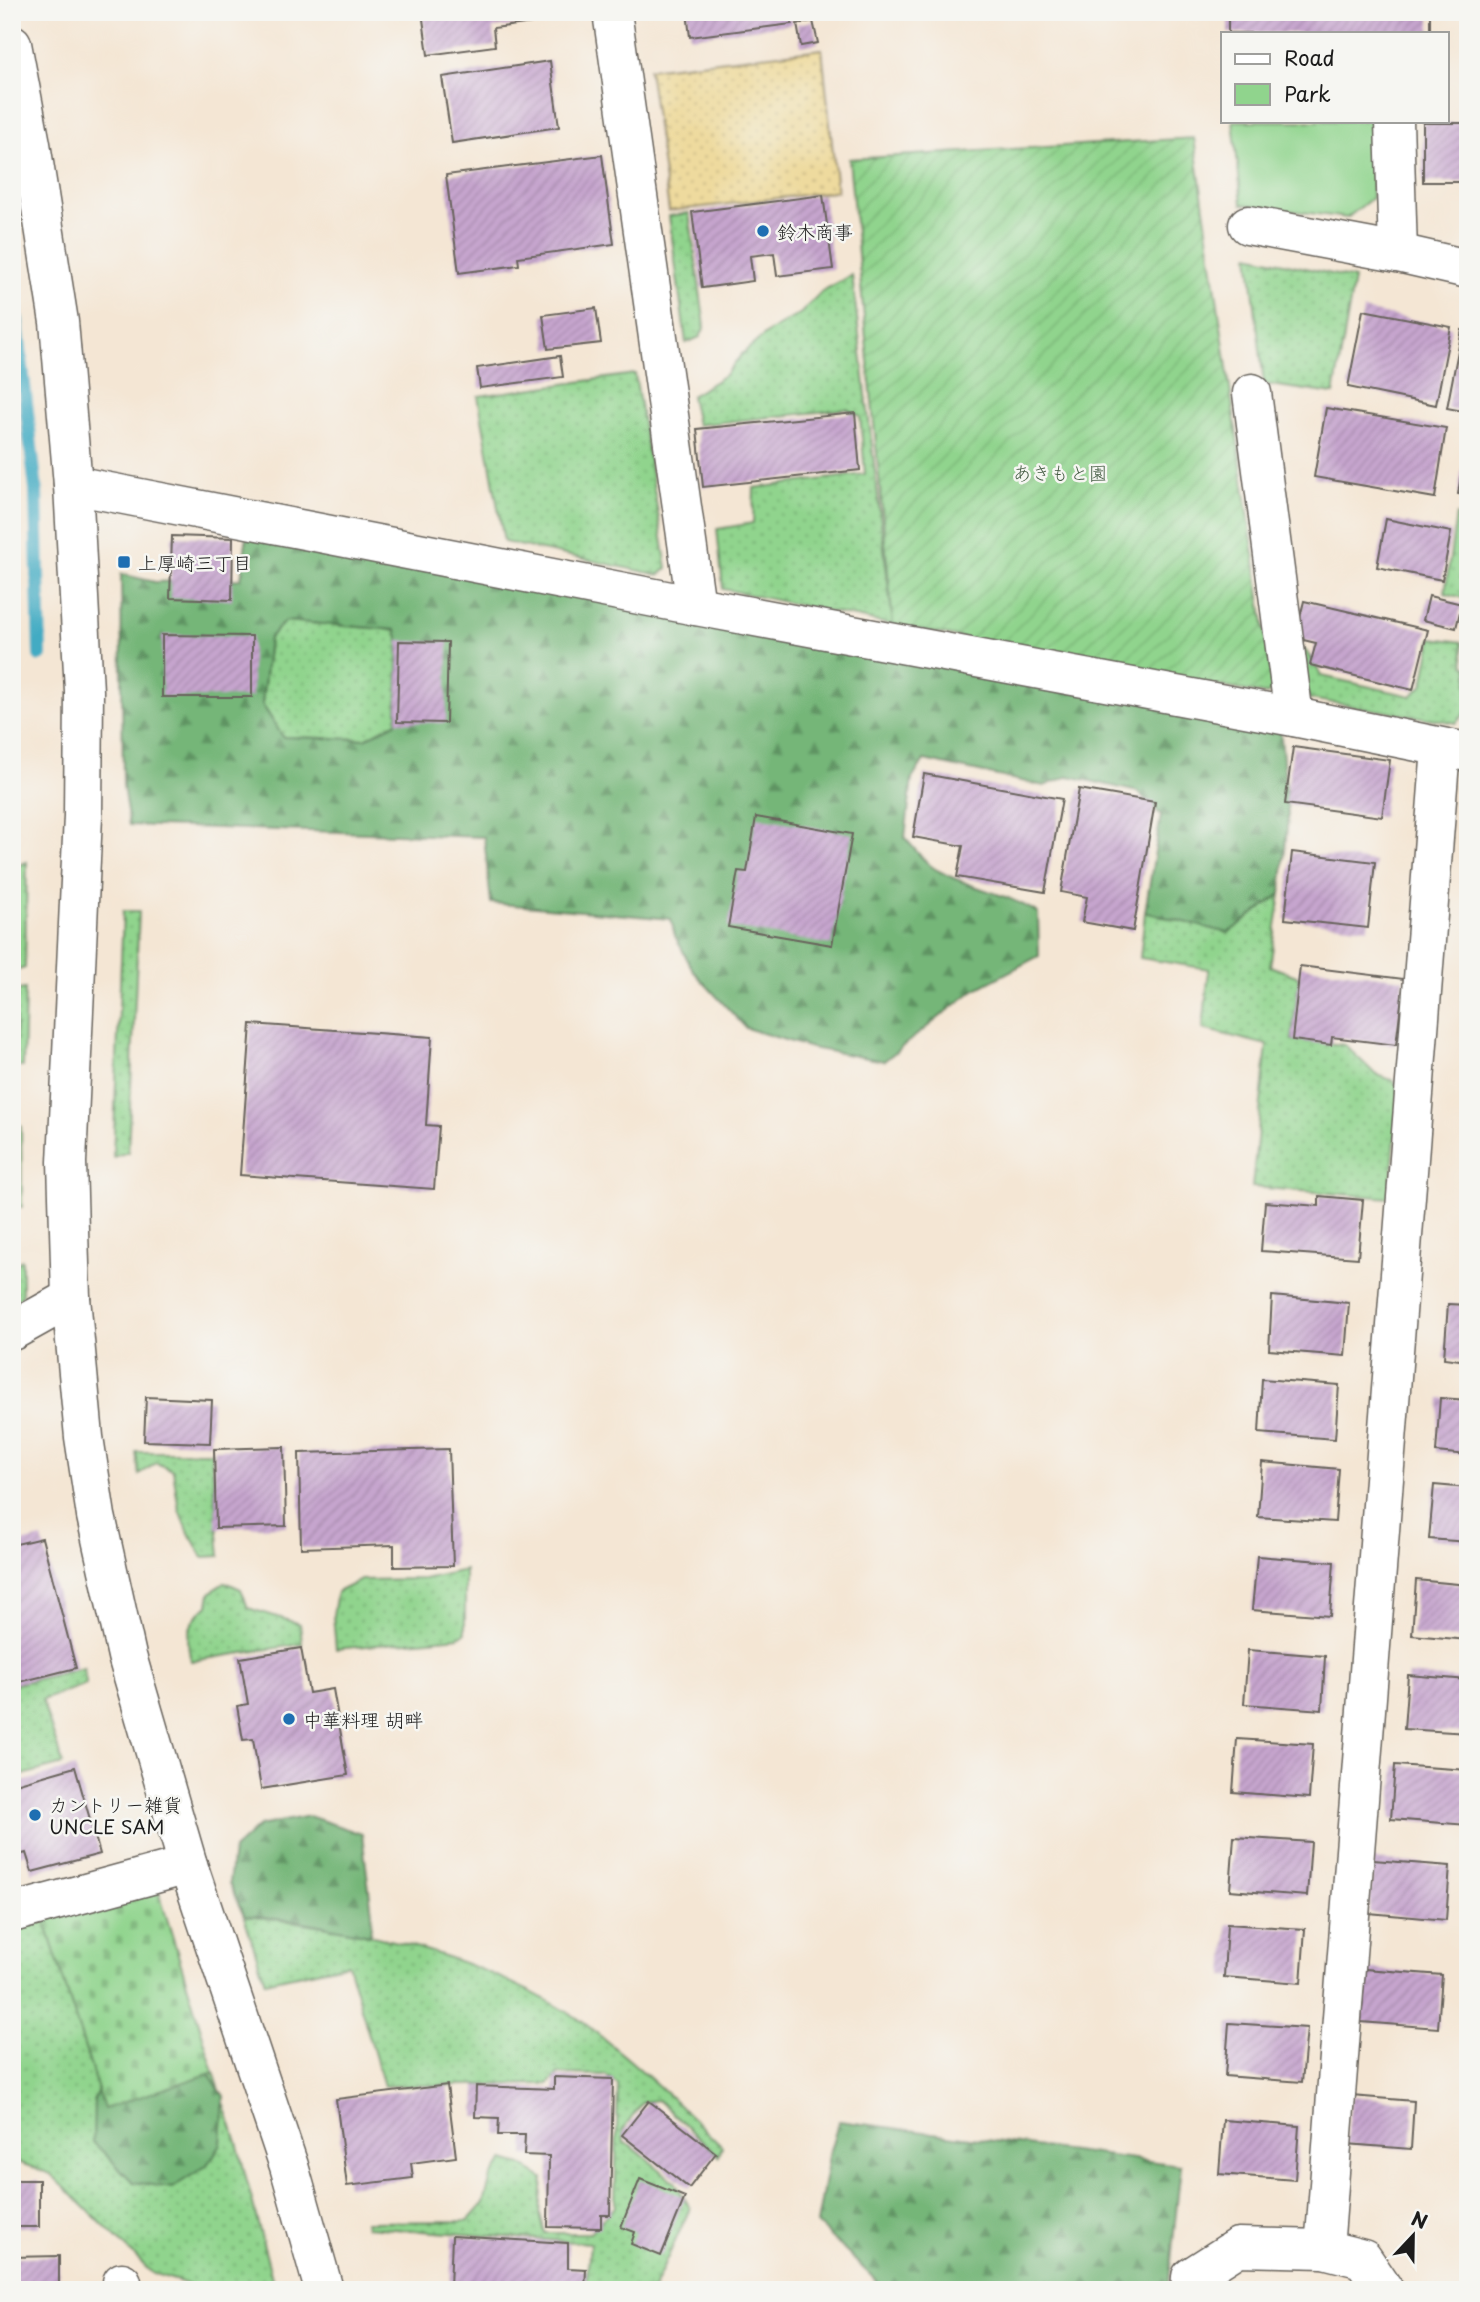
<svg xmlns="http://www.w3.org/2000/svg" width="1480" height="2302" viewBox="0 0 1480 2302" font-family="'Playpen Sans','Klee One',sans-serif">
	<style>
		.grass { fill: url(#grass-dots); stroke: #567854; stroke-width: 2 }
		.forest { fill: url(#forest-firs); stroke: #48694a; stroke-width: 2; fill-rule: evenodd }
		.sand { fill: url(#sand-dots); stroke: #857b5d; stroke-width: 2 }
		.cemetery { fill: url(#cemetery-stones); stroke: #567854; stroke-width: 2 }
		.park { fill: #90d48d; stroke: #567854; stroke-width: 2 }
		.garden { fill: url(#garden-furrows); stroke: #567854; stroke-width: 2 }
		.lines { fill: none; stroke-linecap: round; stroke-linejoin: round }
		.stream { stroke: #43abc3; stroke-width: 14 }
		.building { fill: url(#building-hatch) }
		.street-casing { stroke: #68635c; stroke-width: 41 }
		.secondary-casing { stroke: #68635c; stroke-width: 41 }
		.street { stroke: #fff; stroke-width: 38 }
		.secondary { stroke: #fff; stroke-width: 38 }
		.poi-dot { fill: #1f6fb2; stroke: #f6f6f2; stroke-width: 2.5 }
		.labels { text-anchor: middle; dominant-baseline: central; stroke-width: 5; stroke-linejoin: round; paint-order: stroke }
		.poi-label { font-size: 19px; fill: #1c1c1c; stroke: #f6f6f2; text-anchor: start }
		.park-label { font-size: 19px; fill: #455c44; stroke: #f6f6f2 }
	</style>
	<defs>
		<pattern id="grass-dots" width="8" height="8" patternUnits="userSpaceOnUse" patternTransform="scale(1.75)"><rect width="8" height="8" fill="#90d48d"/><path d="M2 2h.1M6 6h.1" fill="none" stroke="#7cb579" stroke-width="1.8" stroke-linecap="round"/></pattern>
		<pattern id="forest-firs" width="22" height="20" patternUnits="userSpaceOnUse" patternTransform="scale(1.75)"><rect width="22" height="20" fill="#74b678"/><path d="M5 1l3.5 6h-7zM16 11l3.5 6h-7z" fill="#5e9362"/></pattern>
		<pattern id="sand-dots" width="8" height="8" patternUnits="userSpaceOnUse" patternTransform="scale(1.75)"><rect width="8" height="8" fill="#eeda9e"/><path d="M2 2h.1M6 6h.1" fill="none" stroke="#ccba88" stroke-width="1.8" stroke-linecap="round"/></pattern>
		<pattern id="cemetery-stones" width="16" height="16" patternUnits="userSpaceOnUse" patternTransform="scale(1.75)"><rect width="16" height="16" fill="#90d48d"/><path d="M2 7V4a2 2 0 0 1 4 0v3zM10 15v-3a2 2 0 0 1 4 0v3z" fill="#7cb579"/></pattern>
		<pattern id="garden-furrows" width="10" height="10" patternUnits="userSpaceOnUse" patternTransform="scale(1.75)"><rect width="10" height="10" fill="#90d48d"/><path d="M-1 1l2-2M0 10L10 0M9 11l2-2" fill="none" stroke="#7cb579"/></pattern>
		<pattern id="building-hatch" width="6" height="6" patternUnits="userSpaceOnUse" patternTransform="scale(1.75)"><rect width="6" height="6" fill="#c6a5ce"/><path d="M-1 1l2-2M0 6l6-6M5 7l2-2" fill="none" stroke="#aa8db0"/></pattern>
	</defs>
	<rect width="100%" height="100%" fill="#f6f6f2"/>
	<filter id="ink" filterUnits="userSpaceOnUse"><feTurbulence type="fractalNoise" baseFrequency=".0143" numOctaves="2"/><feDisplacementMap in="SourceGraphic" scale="14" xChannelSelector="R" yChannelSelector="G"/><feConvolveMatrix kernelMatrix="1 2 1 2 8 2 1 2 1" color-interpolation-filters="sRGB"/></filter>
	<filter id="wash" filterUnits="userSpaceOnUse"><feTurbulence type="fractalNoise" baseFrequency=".00686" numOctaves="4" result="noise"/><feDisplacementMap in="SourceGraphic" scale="28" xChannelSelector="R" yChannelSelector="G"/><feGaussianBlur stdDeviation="1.57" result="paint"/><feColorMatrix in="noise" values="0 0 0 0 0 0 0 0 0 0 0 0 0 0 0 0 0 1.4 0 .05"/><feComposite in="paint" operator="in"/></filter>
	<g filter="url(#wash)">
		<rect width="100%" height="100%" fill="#f4e6d4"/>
		<!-- grass -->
		<g class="grass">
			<polygon points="689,213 705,326 700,337 686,343 669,216"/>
			<polygon points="1249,255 1354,279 1334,394 1264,384"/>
			<polygon points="852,275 893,625 723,589 717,529 753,523 754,488 865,474 860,416 847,409 697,425 691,396 725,375 742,354 768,332 801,313 822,291"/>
			<polygon points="635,374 667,568 659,575 504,542 478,396"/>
			<polygon points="1456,515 1468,517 1468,613 1467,599 1445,593"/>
			<polygon points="285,621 396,630 399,641 397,722 365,739 283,737 262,704 269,638"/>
			<polygon points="1432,638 1462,642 1464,665 1468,667 1468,710 1456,723 1309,699 1299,648 1306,651 1322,676 1411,696 1423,685"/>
			<polygon points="27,862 25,968 12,972 12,867"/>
			<polygon points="1281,894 1270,966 1299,977 1292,1040 1345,1045 1375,1074 1394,1081 1399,1088 1390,1198 1252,1187 1267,1045 1203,1029 1209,969 1140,958 1145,912 1228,933"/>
			<polygon points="123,911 139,911 128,1152 113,1157"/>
			<polygon points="25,989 23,1067 14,1066 16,1018 12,1019 12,991"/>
			<polygon points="12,1125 21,1125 22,1207 12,1207"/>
			<polygon points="22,1260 22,1297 12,1302 12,1265"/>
			<polygon points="136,1452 211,1452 220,1556 203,1557 190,1535 179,1510 173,1470 156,1463 139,1475"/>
			<polygon points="465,1570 465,1633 459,1637 336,1649 333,1615 337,1592 361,1580 424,1579"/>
			<path d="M 225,1582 L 241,1589 L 248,1608 L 300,1624 L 302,1644 L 191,1661 C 185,1636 187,1622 208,1605 L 210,1593 Z"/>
			<polygon points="84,1668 86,1684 42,1700 63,1764 12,1778 12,1685"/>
			<path d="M 244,1916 C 357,1926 473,1955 571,2014 C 583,2021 594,2031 605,2040 C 647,2073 684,2109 722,2147 L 719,2156 L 658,2100 L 643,2102 L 623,2130 L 624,2143 L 630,2145 L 675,2182 L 690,2208 L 653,2290 L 586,2290 L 590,2243 L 366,2227 L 365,2222 L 468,2221 L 484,2203 L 491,2177 L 504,2160 L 521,2165 L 543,2178 L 540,2214 L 545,2233 L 590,2233 L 615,2206 L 618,2084 L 605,2075 L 558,2074 L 548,2084 L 384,2086 L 348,1964 L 265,1982 Z"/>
			<polygon points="44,1918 104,2109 214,2072 237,2142 275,2290 207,2290 152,2273 51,2174 12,2160 12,1927"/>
		</g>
		<!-- forest -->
		<g class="forest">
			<path d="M 247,534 L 1280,726 L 1288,816 L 1281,894 L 1228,933 L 1145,912 L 1161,815 L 1138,792 L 1069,776 L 1044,786 L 924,760 L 912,779 L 905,838 C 915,849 927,866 941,872 C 972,889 1007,893 1038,913 L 1039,956 L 974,990 L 884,1061 L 811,1048 L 746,1028 L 694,972 L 675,936 L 671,919 L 491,903 L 484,837 L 129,825 L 123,786 L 121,574 L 155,582 L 241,579 ZM 285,621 L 396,630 L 399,641 L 397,722 L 365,739 L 283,737 L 262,704 L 269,638 Z"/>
			<polygon points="309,1816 362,1834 372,1913 370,1935 299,1921 244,1916 229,1883 233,1850 259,1826"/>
			<polygon points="187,2043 224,2096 221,2145 206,2166 172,2188 133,2182 93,2142 94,2099 124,2049"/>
			<polygon points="839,2121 1181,2165 1168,2290 886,2290 817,2224 830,2150"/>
		</g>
		<!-- sand -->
		<polygon class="sand" points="822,49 837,191 669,211 649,69"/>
		<!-- cemetery -->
		<polygon class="cemetery" points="157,1886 214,2072 104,2109 44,1918"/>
		<!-- park -->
		<polygon class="park" points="1233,121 1372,121 1372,198 1347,218 1242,204"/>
		<!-- garden -->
		<polygon class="garden" points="1194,138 1273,687 1267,695 893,625 849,159"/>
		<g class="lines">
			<!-- stream -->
			<polyline class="stream" points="12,280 36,490 40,655"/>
		</g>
		<g id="blocks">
			<!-- building -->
			<g class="building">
				<polygon points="422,12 532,12 533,23 493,28 495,46 428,55"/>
				<polygon points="687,12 790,12 792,24 690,37"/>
				<rect x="1228" y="12" width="202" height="21"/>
				<polygon points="813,21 818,43 801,46 797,24"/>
				<polygon points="550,61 559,127 452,143 442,77"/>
				<rect x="1423" y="123" width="45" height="59"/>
				<polygon points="602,155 614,244 518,257 519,265 459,273 446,175"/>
				<polygon points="823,195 833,269 777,276 774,253 750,256 753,281 702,288 692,212"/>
				<polygon points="596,308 601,343 548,349 543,315"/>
				<polygon points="1363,310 1451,327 1436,405 1348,387"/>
				<polygon points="1462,330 1468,331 1468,412 1447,408"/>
				<polygon points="560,356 563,377 480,388 477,368"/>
				<polygon points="1326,408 1446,428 1435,498 1314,477"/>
				<polygon points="855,413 860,470 703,487 697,429"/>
				<polygon points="1466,443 1468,443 1468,496 1458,494"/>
				<polygon points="1386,519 1451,532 1442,580 1377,567"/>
				<polygon points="172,536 233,538 232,600 170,598"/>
				<polygon points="1429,596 1462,604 1456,628 1423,620"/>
				<polygon points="1304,601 1428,630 1413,690 1310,665 1316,643 1295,638"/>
				<polygon points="162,635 252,636 252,697 162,697"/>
				<polygon points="399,641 448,642 446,723 397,722"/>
				<polygon points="1293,747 1390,760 1382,817 1285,804"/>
				<polygon points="924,774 1062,799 1045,892 957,877 963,846 913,837"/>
				<polygon points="1079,789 1155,802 1133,931 1082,922 1087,897 1061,892"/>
				<polygon points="756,817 852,834 832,945 728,927 738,871 747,872"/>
				<polygon points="1292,852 1375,862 1368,928 1285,919"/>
				<polygon points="1300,966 1404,979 1396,1045 1332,1037 1331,1045 1292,1040"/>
				<polygon points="251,1024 432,1037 426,1125 439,1126 434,1189 240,1175"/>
				<polygon points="1319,1196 1363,1200 1358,1258 1261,1251 1265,1202 1319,1206"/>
				<polygon points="1272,1296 1349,1303 1345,1356 1269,1350"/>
				<polygon points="1448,1304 1468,1305 1468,1361 1444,1358"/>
				<polygon points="1262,1379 1339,1385 1335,1439 1259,1433"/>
				<polygon points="146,1397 212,1400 210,1443 144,1441"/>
				<polygon points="1440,1398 1468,1400 1468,1455 1436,1452"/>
				<polygon points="284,1447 286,1526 216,1528 214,1449"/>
				<polygon points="449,1449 453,1566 394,1567 394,1545 301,1548 299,1453"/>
				<polygon points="1262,1462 1339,1469 1335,1522 1258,1517"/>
				<polygon points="1434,1485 1468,1488 1468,1542 1429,1539"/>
				<polygon points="42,1538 76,1668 12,1684 12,1545"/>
				<polygon points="1257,1556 1334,1562 1330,1616 1252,1610"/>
				<polygon points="1416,1580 1468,1585 1468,1640 1412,1635"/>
				<polygon points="301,1648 309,1693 333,1689 348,1775 261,1789 253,1739 243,1740 237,1706 248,1704 240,1658"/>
				<polygon points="1248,1650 1325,1656 1322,1710 1244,1704"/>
				<polygon points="1408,1675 1468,1680 1468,1733 1404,1729"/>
				<polygon points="1237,1739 1313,1744 1309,1798 1233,1792"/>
				<polygon points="1395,1765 1468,1770 1468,1825 1391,1819"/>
				<polygon points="75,1767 100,1854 32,1872 26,1853 12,1857 12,1785"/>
				<polygon points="1234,1837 1311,1842 1307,1896 1230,1890"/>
				<polygon points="1373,1860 1450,1866 1446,1920 1369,1913"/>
				<polygon points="1227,1924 1305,1929 1301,1983 1224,1977"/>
				<polygon points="1365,1969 1442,1975 1438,2028 1361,2022"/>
				<polygon points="1229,2023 1307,2028 1302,2082 1225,2076"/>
				<polygon points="554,2077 613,2079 610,2215 601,2215 601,2228 548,2227 549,2156 524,2155 525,2135 498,2135 499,2118 475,2117 476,2086 554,2089"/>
				<polygon points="447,2085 456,2157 411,2163 413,2178 347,2186 336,2099"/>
				<polygon points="1351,2096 1414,2101 1411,2149 1347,2144"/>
				<polygon points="649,2101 716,2153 689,2188 622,2135"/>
				<polygon points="1223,2120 1299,2126 1295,2180 1219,2174"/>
				<polygon points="640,2179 685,2197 661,2256 631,2244 635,2232 621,2227"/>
				<rect x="12" y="2180" width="27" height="47"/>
				<polygon points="452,2236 568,2243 568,2268 586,2269 585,2290 450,2288"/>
				<polygon points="59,2256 59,2290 12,2290 12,2257"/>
			</g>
		</g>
	</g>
	<g filter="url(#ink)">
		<use href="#blocks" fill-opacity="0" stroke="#68635c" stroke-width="2"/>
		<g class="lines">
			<defs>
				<g id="street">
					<polyline points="612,12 696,606"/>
					<polyline points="1394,121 1398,253"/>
					<polyline points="1248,225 1398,253 1468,269"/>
					<polyline points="1252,393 1294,717"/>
					<polyline points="73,485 696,606 1294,717 1467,752"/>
					<polyline points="12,1331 71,1298"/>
					<polyline points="12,1913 188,1865"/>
					<polyline points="1324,2249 1441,748"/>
					<polyline points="122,2290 122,2282"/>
					<polyline points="1190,2290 1191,2277 1238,2247 1324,2249 1363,2259 1384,2290"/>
				</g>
				<polyline id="secondary" points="12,44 31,144 59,322 73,485 84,691 83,816 67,1162 71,1298 84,1437 96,1516 127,1656 188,1865 289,2166 324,2290"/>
			</defs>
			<!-- street casing -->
			<use href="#street" class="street-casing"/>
			<!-- secondary casing -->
			<use href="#secondary" class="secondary-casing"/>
			<!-- street -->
			<use href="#street" class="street"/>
			<!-- secondary -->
			<use href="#secondary" class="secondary"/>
		</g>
	</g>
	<!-- markers -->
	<g class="poi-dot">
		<circle cx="763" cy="231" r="7"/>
		<rect x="117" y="555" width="14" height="14" rx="3.5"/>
		<circle cx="289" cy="1719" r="7"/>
		<circle cx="35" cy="1815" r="7"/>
	</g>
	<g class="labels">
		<!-- poi labels -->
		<g class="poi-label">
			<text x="777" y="231">鈴木商事</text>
			<text x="138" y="562">上厚崎三丁目</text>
			<text x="303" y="1719">中華料理 胡畔</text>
			<text x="49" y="1804">カントリー雑貨<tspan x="49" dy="22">UNCLE SAM</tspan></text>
		</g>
		<!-- park labels -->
		<g class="park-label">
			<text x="1060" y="472">あきもと園</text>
		</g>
	</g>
	<!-- margin -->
	<rect width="1480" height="2302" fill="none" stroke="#f6f6f2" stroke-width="42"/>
	<!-- legend -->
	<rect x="1221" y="32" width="228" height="91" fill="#f6f6f2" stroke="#9f9f9c" stroke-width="2"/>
	<rect x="1235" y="54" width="35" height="10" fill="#ffffff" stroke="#9f9f9c" stroke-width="2"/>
	<text x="1284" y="66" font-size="21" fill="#1c1c1c">Road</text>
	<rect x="1235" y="84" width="35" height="21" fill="#90d48d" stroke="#9f9f9c" stroke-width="2"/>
	<text x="1284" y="102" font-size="21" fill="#1c1c1c">Park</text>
	<!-- north arrow -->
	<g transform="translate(1413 2236) rotate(22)" stroke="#f6f6f2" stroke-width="5" paint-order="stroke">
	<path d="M0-5L12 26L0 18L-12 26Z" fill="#1c1c1c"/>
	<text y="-10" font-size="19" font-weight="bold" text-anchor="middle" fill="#1c1c1c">N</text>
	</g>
</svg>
